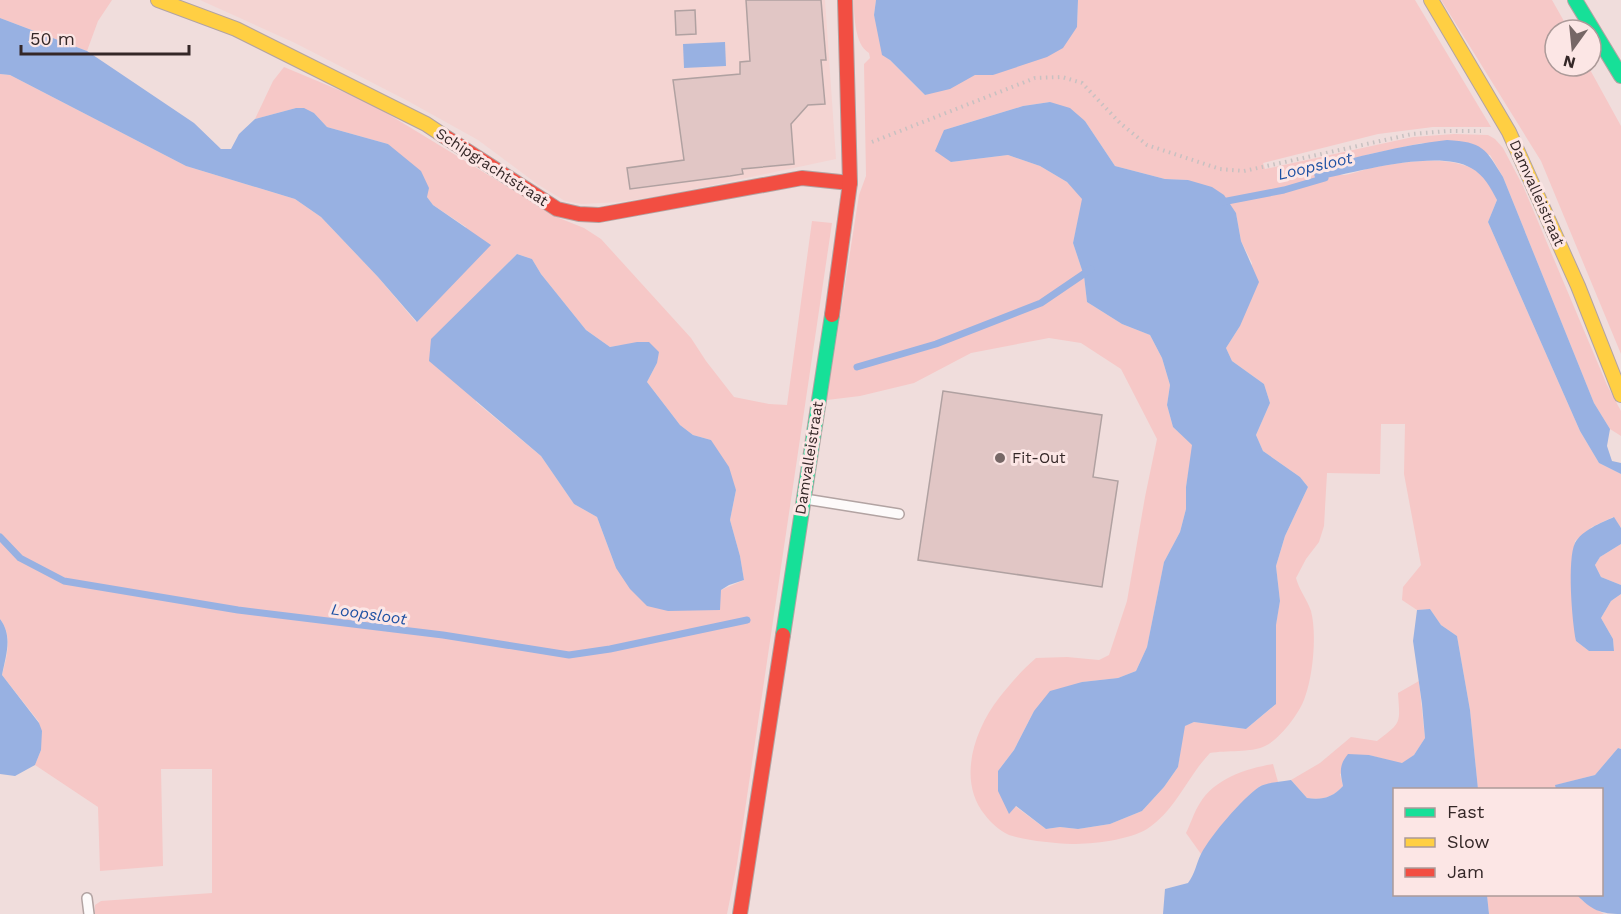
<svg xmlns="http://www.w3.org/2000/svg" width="1621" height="914" viewBox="0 0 1621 914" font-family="'Work Sans',sans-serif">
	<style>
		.built { fill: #f4d4d2 }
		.green { fill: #f6c8c7; fill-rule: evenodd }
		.water { fill: #98b1e2 }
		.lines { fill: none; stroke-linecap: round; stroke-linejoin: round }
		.stream { stroke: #98b1e2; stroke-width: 7 }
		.building { fill: #e1c6c5; stroke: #b0a1a1; stroke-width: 1.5 }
		.lane-casing { stroke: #b2a3a2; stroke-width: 12 }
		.fast-casing { stroke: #b2a3a2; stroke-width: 16 }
		.slow-casing { stroke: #b2a3a2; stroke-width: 16 }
		.jam-casing { stroke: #b2a3a2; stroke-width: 16 }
		.path { stroke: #c8c1c1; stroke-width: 4; stroke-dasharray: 1.5 4.5; stroke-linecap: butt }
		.lane { stroke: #fdfafa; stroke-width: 9 }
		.fast { stroke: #16e098; stroke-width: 14 }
		.slow { stroke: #ffcf43; stroke-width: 14 }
		.jam { stroke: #f24e42; stroke-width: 14 }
		.poi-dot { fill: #766766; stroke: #fce6e5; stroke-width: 2 }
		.labels { text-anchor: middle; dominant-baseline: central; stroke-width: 6; stroke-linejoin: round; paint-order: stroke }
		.street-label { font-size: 15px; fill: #342727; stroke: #fce6e5 }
		.poi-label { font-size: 15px; fill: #342727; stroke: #fce6e5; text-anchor: start }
		.water-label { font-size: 16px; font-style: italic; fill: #1d50a3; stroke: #fce6e5 }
	</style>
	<rect width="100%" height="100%" fill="#f0dddc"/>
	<!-- built -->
	<polygon class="built" points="200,0 825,0 836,159 666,195 619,202 582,204 565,201 537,184 478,140 408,101 295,43"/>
	<!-- green -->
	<g class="green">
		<polygon points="0,0 112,0 98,21 87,51 0,18"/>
		<path d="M 853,0 L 876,0 L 874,15 L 890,60 L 925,95 L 975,75 L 993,75 L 1077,27 L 1078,0 L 1415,0 L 1491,127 L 1433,127 L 1378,134 L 1263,163 L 1265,169 L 1413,137 L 1454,134 L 1488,135 L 1495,139 L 1503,148 L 1523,186 L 1607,385 L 1621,411 L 1621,436 L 1610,429 L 1594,403 L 1503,177 L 1490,155 L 1422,143 L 1370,154 L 1312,169 C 1321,171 1330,174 1339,175 C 1349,176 1361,170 1371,168 C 1403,162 1462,151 1486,179 C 1490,185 1493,193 1497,200 L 1488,222 L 1580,431 L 1599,463 L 1621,474 L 1621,528 L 1613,517 L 1592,527 L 1575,541 L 1571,571 L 1576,641 L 1589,651 L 1614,650 L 1613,639 L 1601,618 L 1611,601 L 1621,594 L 1621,749 L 1618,748 L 1595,775 L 1556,785 L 1556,789 L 1478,789 L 1470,710 L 1457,636 L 1441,625 L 1430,609 L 1417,610 L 1402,600 L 1403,587 L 1421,565 L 1404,474 L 1405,424 L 1381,424 L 1380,474 L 1327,473 L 1324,526 L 1319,542 L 1306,559 L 1296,578 C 1299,590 1307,599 1311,611 C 1317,634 1313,675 1305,697 C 1300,713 1280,739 1265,746 C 1251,753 1226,750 1210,753 C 1187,777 1176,810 1147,829 C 1129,840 1093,844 1072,844 C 1052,843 1028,841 1009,835 C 1000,831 991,823 985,815 C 957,781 974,730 999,698 C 1010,684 1022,670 1036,658 L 1067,657 L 1099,660 L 1109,655 L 1127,601 L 1145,497 L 1157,439 L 1121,369 L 1081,343 L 1049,338 L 971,353 L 914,383 L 860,396 L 827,400 L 859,195 L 866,176 L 864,64 L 870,58 L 869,53 C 854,44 855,16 853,0 ZM 1050,102 L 1085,121 L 1115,166 L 1165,179 L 1188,180 L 1236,213 L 1241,241 L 1252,263 L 1240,326 L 1226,348 L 1232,361 L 1264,384 L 1270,403 L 1256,435 L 1263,451 L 1300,477 L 1308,487 L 1285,536 L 1276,566 L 1280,601 L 1276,624 L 1275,705 L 1246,729 L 1194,722 L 1184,726 L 1178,767 L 1164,787 L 1142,811 L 1110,824 L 1078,829 L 1060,827 L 1046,829 L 1015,806 L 1009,813 L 998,771 L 1014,750 L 1034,711 L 1082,682 L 1118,678 L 1136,671 L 1147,647 L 1164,562 L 1180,532 L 1186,509 L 1186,487 L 1193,445 L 1173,427 L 1167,405 L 1170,385 L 1162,358 L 1150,335 L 1122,324 L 1087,302 L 1084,276 L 1073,243 L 1083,199 L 1067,182 L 1040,166 L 1008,155 L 951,162 L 944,130 L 1023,106 Z"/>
		<polygon points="1441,0 1552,0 1569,30 1555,30 1555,66 1588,66 1621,126 1621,354 1541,161"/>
		<path d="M 284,67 L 370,103 L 559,218 L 584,228 L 601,239 L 691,338 L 706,361 L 734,397 L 769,404 L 787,405 L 812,221 L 832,223 L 737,864 L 727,914 L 95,914 L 95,905 L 101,901 L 212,893 L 212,769 L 161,769 L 163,866 L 100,871 L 98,807 L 35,765 L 41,750 L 39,722 L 2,675 C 7,655 13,636 0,619 L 0,74 L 10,75 L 186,166 L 295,199 L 321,217 L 378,277 L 416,322 L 466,227 L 433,205 L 388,144 L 327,127 L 314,113 L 296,108 L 255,119 L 273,81 ZM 517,254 L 532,259 L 541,274 L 586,330 L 610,347 L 621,345 L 657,363 L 647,382 L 680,425 L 693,435 L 711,440 L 736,490 L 730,520 L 740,556 L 744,580 L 721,590 L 616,568 L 597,517 L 574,504 L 541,456 L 476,402 L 498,273 Z"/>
		<polygon points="1621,544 1621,585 1601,577 1595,565 1600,557"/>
		<path d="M 1419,681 L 1425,738 L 1414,755 L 1402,764 L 1369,755 L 1340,774 L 1343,786 C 1332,798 1323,800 1307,798 L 1291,780 L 1320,763 L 1351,737 L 1377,741 C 1402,722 1400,724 1398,693 Z"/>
		<path d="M 1273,764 L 1278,782 L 1260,786 L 1236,809 L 1201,854 L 1186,833 C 1191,823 1194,812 1200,803 C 1214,779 1247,768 1273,764 Z"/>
		<polygon points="1487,895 1577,895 1583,901 1604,914 1489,914"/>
	</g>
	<!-- water -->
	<g class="water">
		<polygon points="876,0 1078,0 1077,27 1063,48 1047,57 993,75 975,75 950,89 925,95 890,60 882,55 874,15"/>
		<polygon points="0,18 87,51 194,123 221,149 231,149 239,134 255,119 296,108 304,108 314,113 327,127 388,144 421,171 429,188 427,197 433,205 491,245 417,322 378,277 321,217 295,199 186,166 10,75 0,74"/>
		<polygon points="725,42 726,66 684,68 683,44"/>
		<polygon points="1050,102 1070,108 1085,121 1115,166 1165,179 1188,180 1212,187 1224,195 1236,213 1241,241 1259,282 1240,326 1226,348 1232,361 1264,384 1270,403 1256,435 1263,451 1300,477 1308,487 1285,536 1276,566 1280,601 1276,625 1276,704 1246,729 1194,722 1185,726 1178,767 1164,787 1142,811 1110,824 1078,829 1060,827 1046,829 1016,806 1009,814 998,791 998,771 1014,750 1034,711 1050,691 1082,682 1118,678 1136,671 1147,647 1164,562 1180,532 1186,509 1186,487 1192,445 1173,427 1167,405 1170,385 1162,358 1150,335 1122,324 1087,302 1084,276 1073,243 1082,199 1067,182 1040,166 1008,155 951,162 935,151 944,130 1023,106"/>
		<path d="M 1447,140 C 1483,142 1485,148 1503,177 L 1594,403 L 1610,429 L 1607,446 L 1612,461 L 1621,463 L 1621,474 L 1599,463 L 1580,431 L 1488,222 L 1497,200 C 1490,187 1484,175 1471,168 C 1439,148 1352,173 1316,180 L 1312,169 C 1357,157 1401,145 1447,140 Z"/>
		<polygon points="517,254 532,259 541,274 586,330 610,347 637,342 649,342 659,352 657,363 647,382 680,425 693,435 711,440 729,467 736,490 730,520 740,556 744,580 729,585 721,590 720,610 668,611 647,606 630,589 616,568 597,517 574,504 541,456 429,361 431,339"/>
		<path d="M 1614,517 L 1621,528 L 1621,544 L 1600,557 L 1595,565 L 1601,577 L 1621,585 L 1621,594 L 1611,601 L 1601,618 L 1613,639 L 1614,651 L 1589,651 L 1576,641 C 1572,622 1567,559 1575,543 C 1582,530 1601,523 1614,517 Z"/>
		<path d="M 1430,609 L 1441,625 L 1457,636 L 1470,710 L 1478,789 L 1394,790 L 1394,894 L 1487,895 L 1489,914 L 1163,914 L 1165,889 L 1188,883 C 1195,874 1196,864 1201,854 C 1211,835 1242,799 1259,787 C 1267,782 1281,782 1291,780 L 1307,798 C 1322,800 1332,798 1343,786 C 1340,772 1339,765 1348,754 L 1369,755 L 1402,763 L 1414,755 L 1425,738 L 1422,704 L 1413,641 L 1417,610 Z"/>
		<path d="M 0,619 C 13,636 6,655 2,675 L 39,723 L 42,731 L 41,750 L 35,765 L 15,776 L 0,774 Z"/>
		<path d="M 1618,748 L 1621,749 L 1621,914 C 1601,914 1591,910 1577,895 L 1602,894 L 1602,790 L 1556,789 L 1555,785 L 1595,775 Z"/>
	</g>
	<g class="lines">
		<!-- stream -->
		<g class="stream">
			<polyline points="1222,202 1284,190 1325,178"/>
			<polyline points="857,367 936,344 1041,303 1091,269"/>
			<polyline points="0,537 20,558 64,581 238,610 443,635 569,655 610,649 747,620"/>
		</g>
	</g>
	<!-- building -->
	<g class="building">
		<polygon points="746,0 821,0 826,60 821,60 825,104 808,105 791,124 794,164 742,169 743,174 730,176 630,189 627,168 684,160 673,80 740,74 740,62 750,61"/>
		<polygon points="695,10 696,34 676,35 675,11"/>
		<polygon points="943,391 1102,415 1093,477 1118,481 1102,587 918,560"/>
	</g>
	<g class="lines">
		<defs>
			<g id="lane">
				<polyline points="805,499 899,514"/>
				<polyline points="87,898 89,914"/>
			</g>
			<g id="fast">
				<polyline points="1575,0 1621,76"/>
				<polyline points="783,635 832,315"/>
			</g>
			<g id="slow">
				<polyline points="158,0 236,29 426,124 444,136"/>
				<polyline points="1431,0 1509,132 1578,286 1621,395"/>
			</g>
			<g id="jam">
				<polyline points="444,136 557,209 579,214 599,215 802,178 850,183"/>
				<polyline points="832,315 850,183 845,0"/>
				<polyline points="740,914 783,635"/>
			</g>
		</defs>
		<!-- lane casing -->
		<use href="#lane" class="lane-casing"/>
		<!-- fast casing -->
		<use href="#fast" class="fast-casing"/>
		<!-- slow casing -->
		<use href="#slow" class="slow-casing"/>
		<!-- jam casing -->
		<use href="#jam" class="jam-casing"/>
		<!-- path -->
		<polyline class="path" points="872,142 1035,78 1062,77 1082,83 1120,123 1147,145 1220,169 1244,171 1412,134 1447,131 1481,131"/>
		<!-- lane -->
		<use href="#lane" class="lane"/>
		<!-- fast -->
		<use href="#fast" class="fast"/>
		<!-- slow -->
		<use href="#slow" class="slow"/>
		<!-- jam -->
		<use href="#jam" class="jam"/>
	</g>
	<!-- markers -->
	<circle class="poi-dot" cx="1000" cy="458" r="6"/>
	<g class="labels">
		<!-- street labels -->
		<g class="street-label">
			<text transform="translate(492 167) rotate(33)">Schipgrachtstraat</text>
			<text transform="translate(1537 193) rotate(66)">Damvalleistraat</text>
			<text transform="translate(809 458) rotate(-81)">Damvalleistraat</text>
		</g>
		<!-- poi labels -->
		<g class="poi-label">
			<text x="1012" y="458">Fit-Out</text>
		</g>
		<!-- water labels -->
		<g class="water-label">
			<text transform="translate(1315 166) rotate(-13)">Loopsloot</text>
			<text transform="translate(369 614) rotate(8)">Loopsloot</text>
		</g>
	</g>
	<!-- legend -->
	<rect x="1393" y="788" width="210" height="108" fill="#fce6e5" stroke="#ac9a99" stroke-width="1.5"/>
	<rect x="1405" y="808" width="30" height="9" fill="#16e098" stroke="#ac9a99" stroke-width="1.5"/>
	<text x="1447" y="818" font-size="18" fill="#342727">Fast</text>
	<rect x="1405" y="838" width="30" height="9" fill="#ffcf43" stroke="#ac9a99" stroke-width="1.5"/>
	<text x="1447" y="848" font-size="18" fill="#342727">Slow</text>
	<rect x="1405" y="868" width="30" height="9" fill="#f24e42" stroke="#ac9a99" stroke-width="1.5"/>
	<text x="1447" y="878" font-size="18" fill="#342727">Jam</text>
	<!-- north arrow -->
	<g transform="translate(1573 48) rotate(195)"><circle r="28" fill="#fce6e5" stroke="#ac9a99" stroke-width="1.5"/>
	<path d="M0-4.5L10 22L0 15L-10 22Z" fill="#766766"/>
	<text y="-9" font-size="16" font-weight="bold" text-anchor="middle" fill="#342727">N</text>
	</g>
	<!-- scale -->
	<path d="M21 45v9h168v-9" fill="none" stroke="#342727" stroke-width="3"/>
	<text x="30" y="45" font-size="18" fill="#342727" stroke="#fce6e5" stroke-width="4.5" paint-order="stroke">50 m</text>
</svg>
